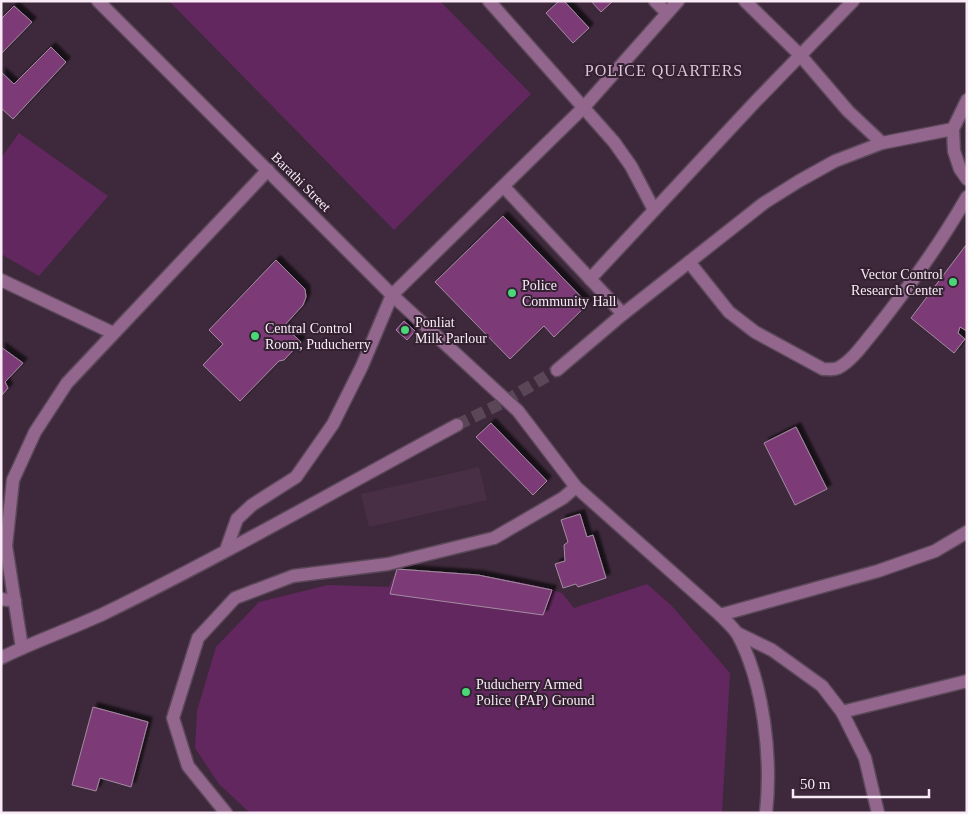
<svg xmlns="http://www.w3.org/2000/svg" width="968" height="814" viewBox="0 0 968 814" font-family="Georgia,serif">
	<style>
		.built { fill: #482f46 }
		.green { fill: #62275e }
		.building { fill: #7b3a76; stroke: #a48ca1; filter: url(#shadow) }
		.lines { fill: none; stroke-linecap: round; stroke-linejoin: round }
		.minor-tunnel { stroke: #594657; stroke-width: 12; stroke-dasharray: 12 6; stroke-linecap: butt }
		.minor-casing { stroke: #5b4859; stroke-width: 15 }
		.minor { stroke: #93668e; stroke-width: 12 }
		.poi-dot { fill: #49d778; stroke: #332031; stroke-width: 2 }
		.labels { text-anchor: middle; dominant-baseline: central; stroke-width: 4; stroke-linejoin: round; paint-order: stroke }
		.street-label { font-size: 14px; fill: #f8ebf6; stroke: #332031 }
		.poi-label { font-size: 14px; fill: #f8ebf6; stroke: #332031; text-anchor: start }
		.quarter-label { font-size: 16px; letter-spacing: 1px; fill: #ddc4da; stroke: #332031 }
	</style>
	<defs>
		<filter id="shadow"><feDropShadow dx="4.5" dy="-4.5" stdDeviation="1" flood-color="#0009"/></filter>
	</defs>
	<rect width="100%" height="100%" fill="#3d293b"/>
	<!-- built -->
	<polygon class="built" points="479,467 487,500 369,527 361,494"/>
	<!-- green -->
	<g class="green">
		<polygon points="169,1 440,1 531,94 394,230"/>
		<polygon points="19,133 108,196 39,276 1,254 1,158"/>
		<polygon points="397,569 478,575 529,583 562,593 574,608 647,584 671,605 730,673 722,813 250,813 219,784 195,748 197,711 216,647 259,602 328,585 389,587"/>
	</g>
	<!-- building -->
	<g class="building">
		<polygon points="559,1 564,1 589,28 573,43 546,13"/>
		<polygon points="591,1 613,1 601,12"/>
		<polygon points="14,6 32,22 1,54 1,19"/>
		<polygon points="51,47 66,62 13,119 1,108 1,72 14,84"/>
		<polygon points="503,216 588,304 554,337 544,326 510,359 435,282"/>
		<polygon points="966,245 967,331 960,327 958,333 965,339 954,353 911,318"/>
		<polygon points="276,260 305,289 306,297 303,305 284,326 301,342 284,360 279,361 240,401 203,365 223,344 209,330"/>
		<polygon points="404,321 415,331 407,340 396,330"/>
		<polygon points="1,347 23,363 5,382 8,388 2,395"/>
		<polygon points="491,423 547,481 533,495 476,437"/>
		<polygon points="796,427 827,489 795,505 764,443"/>
		<polygon points="580,514 587,537 593,535 606,578 578,587 576,584 563,588 555,564 565,561 564,545 568,542 561,520"/>
		<polygon points="397,569 478,575 552,590 543,615 390,594"/>
		<polygon points="93,707 148,722 131,787 100,778 96,791 72,785"/>
	</g>
	<g class="lines">
		<!-- minor-tunnel -->
		<polyline class="minor-tunnel" points="457,425 502,403 557,370"/>
		<defs>
			<g id="minor">
				<path d="M 98,1 L 392,295 L 518,411 L 576,487 L 720,615 C 726,621 734,628 738,635 C 764,684 772,758 766,813"/>
				<polyline points="489,1 614,142 631,166 654,210"/>
				<polyline points="655,1 667,13"/>
				<polyline points="745,1 800,55 848,111 882,143"/>
				<polyline points="967,100 953,129 954,151 960,169 967,179"/>
				<polyline points="504,187 623,314"/>
				<path d="M 689,262 L 729,312 L 755,332 L 823,369 C 828,369 833,370 838,368 C 853,360 864,343 875,330 C 909,287 940,244 967,197"/>
				<polyline points="590,279 756,101 853,1"/>
				<polyline points="1,280 113,333"/>
				<polyline points="557,370 623,314 764,203 799,181 835,161 882,143 953,129"/>
				<polyline points="226,550 237,519 252,505 296,477 333,424 362,366 392,295 584,107 678,1"/>
				<polyline points="1,599 15,601"/>
				<polyline points="720,615 878,571 935,551 967,532"/>
				<polyline points="737,633 772,650 822,686 842,712 865,758 878,813"/>
				<polyline points="22,648 6,546 13,480 35,432 67,383 268,170"/>
				<path d="M 1,658 C 35,641 71,629 105,613 C 224,555 340,488 457,425"/>
				<polyline points="842,712 967,681"/>
				<polyline points="226,813 188,766 173,718 198,638 235,598 293,576 388,564 494,538 563,498 576,487"/>
			</g>
		</defs>
		<!-- minor casing -->
		<use href="#minor" class="minor-casing"/>
		<!-- minor -->
		<use href="#minor" class="minor"/>
	</g>
	<!-- markers -->
	<g class="poi-dot">
		<circle cx="953" cy="282" r="5"/>
		<circle cx="512" cy="293" r="5"/>
		<circle cx="405" cy="330" r="5"/>
		<circle cx="255" cy="336" r="5"/>
		<circle cx="466" cy="692" r="5"/>
	</g>
	<g class="labels">
		<!-- street labels -->
		<g class="street-label">
			<text transform="translate(301 182) rotate(45)">Barathi Street</text>
		</g>
		<!-- poi labels -->
		<g class="poi-label">
			<text x="943" y="274" text-anchor="end">Vector Control<tspan x="943" dy="16">Research Center</tspan></text>
			<text x="522" y="285">Police<tspan x="522" dy="16">Community Hall</tspan></text>
			<text x="415" y="322">Ponliat<tspan x="415" dy="16">Milk Parlour</tspan></text>
			<text x="265" y="328">Central Control<tspan x="265" dy="16">Room, Puducherry</tspan></text>
			<text x="476" y="684">Puducherry Armed<tspan x="476" dy="16">Police (PAP) Ground</tspan></text>
		</g>
		<!-- quarter labels -->
		<g class="quarter-label">
			<text x="664" y="70">POLICE QUARTERS</text>
		</g>
	</g>
	<!-- border -->
	<rect width="968" height="814" fill="none" stroke="#f8ebf6" stroke-width="5"/>
	<!-- scale -->
	<path d="M793 789v8h136v-8" fill="none" stroke="#f8ebf6" stroke-width="2.5"/>
	<text x="800" y="789" font-size="15" fill="#f8ebf6" stroke="#332031" stroke-width="4" paint-order="stroke">50 m</text>
</svg>
